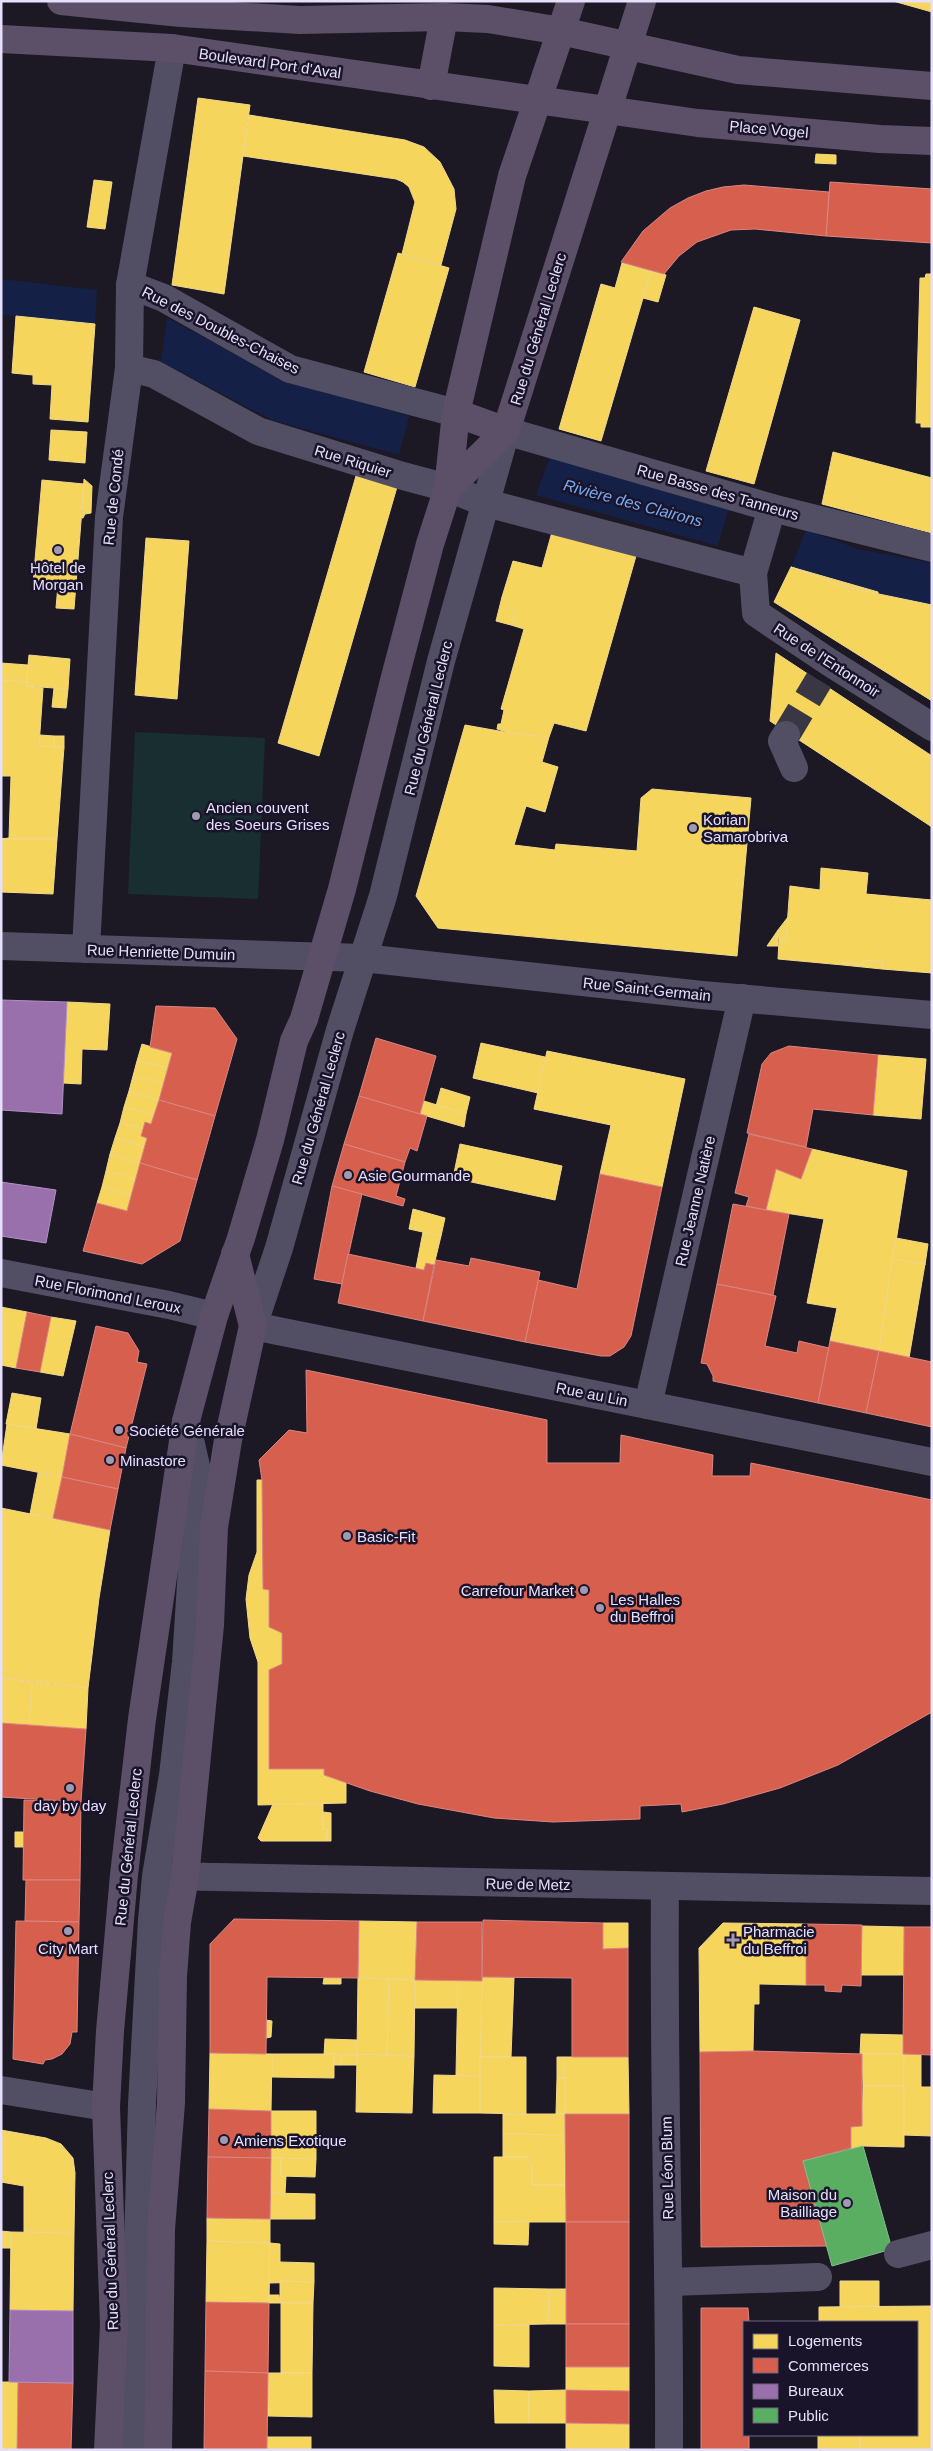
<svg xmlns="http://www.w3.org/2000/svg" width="933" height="2451" viewBox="0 0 933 2451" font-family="Helvetica,sans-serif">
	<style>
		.green { fill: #182e31 }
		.water { fill: #142046 }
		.homes { fill: #f6d55c; stroke: #f1d88c }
		.shops { fill: #d6604d; stroke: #db8682 }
		.offices { fill: #9970ab; stroke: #b092c3 }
		.public { fill: #5aae61; stroke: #84bd90 }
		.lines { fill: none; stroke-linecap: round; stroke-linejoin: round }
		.minor-tunnel { stroke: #3a3745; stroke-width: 28; stroke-dasharray: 28 14; stroke-linecap: butt }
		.minor { stroke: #524f64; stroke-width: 28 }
		.major { stroke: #5b5068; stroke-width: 28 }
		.poi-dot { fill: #9f9ab1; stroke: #1a142a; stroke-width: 2 }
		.labels { text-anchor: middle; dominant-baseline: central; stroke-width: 5; stroke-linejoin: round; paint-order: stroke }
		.street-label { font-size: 15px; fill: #e6e0fc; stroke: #1a142a }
		.poi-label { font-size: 15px; fill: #e6e0fc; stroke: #1a142a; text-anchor: start }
		.water-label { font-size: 16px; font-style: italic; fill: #78abf2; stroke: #1a142a }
	</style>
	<rect width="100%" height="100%" fill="#1c1925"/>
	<!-- green -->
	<polygon class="green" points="135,732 265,738 258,899 128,894"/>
	<!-- water -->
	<g class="water">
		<polygon points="1,279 97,290 95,324 1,315"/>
		<polygon points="167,318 286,381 409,416 399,455 272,420 161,362"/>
		<polygon points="551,455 729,506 718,546 536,495"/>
		<polygon points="806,530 858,549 932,563 932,605 878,596 878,592 791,567"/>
	</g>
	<!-- homes -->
	<g class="homes">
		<polygon points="893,1 932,1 932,12"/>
		<polygon points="198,98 250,105 224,294 172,285"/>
		<polygon points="249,115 405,140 424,147 440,162 454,189 456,209 441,265 402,254 415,202 409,187 403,182 396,179 243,156"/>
		<polygon points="816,154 836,155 836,164 815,163"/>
		<polygon points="94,180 112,182 105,229 87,227"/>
		<polygon points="398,253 449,268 415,387 364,372"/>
		<polygon points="622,263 651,271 601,441 559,429 601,284 615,288"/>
		<polygon points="651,271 666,275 658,302 643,298"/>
		<polygon points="926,274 932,274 932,427 921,427 921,423 916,423 920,278 925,278"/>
		<polygon points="754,307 800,320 754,484 706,471"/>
		<polygon points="16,316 95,324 88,422 50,419 52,385 33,384 33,375 12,373"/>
		<polygon points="51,430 87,432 85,463 49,460"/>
		<polygon points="833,452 932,478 932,533 822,504"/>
		<polygon points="356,476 397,487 319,756 278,743"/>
		<polygon points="84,479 92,486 91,513 85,514 83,518 82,518"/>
		<polygon points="42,480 84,484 74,609 56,608 58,585 33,583"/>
		<polygon points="552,532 636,556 586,731 554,723 549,737 510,733 497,729 498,724 501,724 504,710 501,709 524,629 511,625 515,614 502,597 513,561 542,568"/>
		<polygon points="146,538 189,541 177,699 135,695"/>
		<polygon points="791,567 845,587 932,605 932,701 774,602"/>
		<polygon points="791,567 878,592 878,594 839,585"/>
		<polygon points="502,597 515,614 511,625 496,621"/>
		<polygon points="776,653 932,756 932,827 770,721"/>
		<polygon points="29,655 70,659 68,689 26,686"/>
		<polygon points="1,663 28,665 27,682 1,680"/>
		<polygon points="1,680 27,682 26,686 43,688 39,746 64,747 57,839 1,839 9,838 11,776 1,776"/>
		<polygon points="54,688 68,689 66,708 52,707"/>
		<polygon points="465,725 510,733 549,737 542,762 558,767 545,812 526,806 514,845 555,850 556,844 637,851 641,798 652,789 751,798 737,956 438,928 416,896"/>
		<polygon points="40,735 54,736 54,747 39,746"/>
		<rect x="54" y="736" width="10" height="11"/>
		<polygon points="1,839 57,839 53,894 1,892"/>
		<polygon points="821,868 868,873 866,894 932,900 932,973 882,969 883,962 864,960 863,964 843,963 843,965 778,959 779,940 786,940 790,886 820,890"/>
		<polygon points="788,917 786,940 779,940 778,930"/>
		<polygon points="778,930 778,946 767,946"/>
		<polygon points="864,960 883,962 882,969 843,965 843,963 863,964"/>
		<polygon points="67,1002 110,1004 107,1050 82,1049 81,1084 63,1083"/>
		<polygon points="481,1043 545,1057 538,1093 473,1078"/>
		<polygon points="142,1044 172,1053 168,1068 137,1061"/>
		<polygon points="547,1051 685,1079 662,1187 600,1174 611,1125 534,1109"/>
		<polygon points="878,1055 926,1059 921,1119 873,1115"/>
		<polygon points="137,1061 168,1068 163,1084 133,1076"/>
		<polygon points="133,1076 163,1084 159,1100 129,1091"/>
		<polygon points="441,1088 470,1097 466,1114 436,1106"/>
		<polygon points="129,1091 159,1100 154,1115 124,1107"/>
		<polygon points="424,1101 466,1114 464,1127 420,1114"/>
		<polygon points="124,1107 154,1115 151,1124 145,1122 144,1129 120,1123"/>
		<polygon points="120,1123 144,1129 141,1136 147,1138 145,1147 115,1138"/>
		<polygon points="115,1138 145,1147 140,1163 110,1154"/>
		<polygon points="460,1144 562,1166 555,1200 453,1178"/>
		<polygon points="812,1149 907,1171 879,1351 830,1341 837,1308 807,1303 824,1219 766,1210 776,1169 801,1179"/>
		<polygon points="110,1154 140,1163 136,1179 106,1171"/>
		<polygon points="106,1171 136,1179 131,1195 102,1187"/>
		<polygon points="102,1187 131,1195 127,1211 97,1203"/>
		<polygon points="413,1209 445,1218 441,1236 409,1229"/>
		<polygon points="423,1232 441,1236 434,1265 426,1263 424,1270 416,1268"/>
		<polygon points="896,1238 928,1244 925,1265 892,1259"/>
		<polygon points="892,1259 925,1264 909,1358 879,1351"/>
		<polygon points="1,1307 27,1312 16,1368 1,1365"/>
		<polygon points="51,1317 76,1321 63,1376 40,1372"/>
		<polygon points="12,1393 41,1398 36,1429 6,1424"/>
		<polygon points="7,1424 70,1434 62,1477 1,1465"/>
		<polygon points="38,1473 62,1477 53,1518 30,1514"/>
		<polygon points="257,1480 262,1480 263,1589 269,1590 269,1627 282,1633 282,1664 269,1670 269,1769 324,1769 324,1775 346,1783 346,1803 258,1805 258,1662 250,1638 246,1599 249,1575 257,1552"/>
		<polygon points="1,1508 110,1530 99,1598 88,1688 1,1678"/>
		<polygon points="1,1678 32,1682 29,1726 1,1723"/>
		<polygon points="32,1682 88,1688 86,1729 29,1726"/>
		<polygon points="273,1804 323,1804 323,1829 327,1829 327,1841 261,1841 258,1838"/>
		<polygon points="323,1812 331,1813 331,1841 327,1841 327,1829 323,1829"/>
		<polygon points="15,1832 24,1832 23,1847 15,1847"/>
		<polygon points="359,1921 417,1922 415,1980 358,1978"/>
		<polygon points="603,1923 628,1923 628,1948 603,1949"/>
		<polygon points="723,1923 806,1924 806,1985 759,1984 759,2004 754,2004 753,2051 700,2052 699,1948"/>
		<polygon points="862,1926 904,1927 904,1975 861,1975"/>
		<polygon points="482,1977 514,1978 511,2057 480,2057"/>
		<polygon points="324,1978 341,1978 341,1984 323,1984"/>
		<polygon points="358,1978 389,1979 387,2055 357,2055"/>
		<polygon points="389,1979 415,1980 414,2056 387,2055"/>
		<polygon points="415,1980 458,1980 457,2008 415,2008"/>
		<polygon points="458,1980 482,1981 480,2076 456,2075"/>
		<polygon points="266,2020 272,2021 271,2037 266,2038"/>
		<polygon points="861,2034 903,2035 903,2054 860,2054"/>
		<polygon points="325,2039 357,2040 357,2055 324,2055"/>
		<polygon points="210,2053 272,2054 271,2111 209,2109"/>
		<polygon points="272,2054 334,2054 334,2078 272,2077"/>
		<polygon points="334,2054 341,2055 341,2065 334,2065"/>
		<polygon points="862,2054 904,2054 904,2086 863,2086"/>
		<polygon points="904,2054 921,2055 921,2087 932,2087 932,2136 903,2135"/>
		<rect x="341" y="2055" width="16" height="10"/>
		<polygon points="357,2055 414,2056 412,2113 356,2112"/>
		<polygon points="480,2057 526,2057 526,2114 480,2113"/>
		<polygon points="557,2057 564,2057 565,2078 557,2078"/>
		<polygon points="564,2057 628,2057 629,2114 565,2114"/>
		<polygon points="434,2075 480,2076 480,2113 433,2113"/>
		<polygon points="557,2078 565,2078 565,2114 556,2114"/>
		<polygon points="863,2086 904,2086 904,2147 863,2146 851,2150 851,2127 862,2126"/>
		<polygon points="271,2111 316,2111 316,2159 271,2158"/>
		<polygon points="503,2114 565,2114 565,2135 503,2134"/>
		<polygon points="1,2130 46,2138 61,2144 73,2158 75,2173 74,2233 24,2232 24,2186 1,2182"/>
		<polygon points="503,2134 565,2135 565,2185 532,2185 532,2166 527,2157 503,2157"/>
		<polygon points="494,2157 527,2157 532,2166 532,2185 565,2185 566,2222 494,2222"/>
		<polygon points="271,2158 281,2158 281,2176 286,2176 285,2194 271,2193"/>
		<polygon points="281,2158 316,2159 315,2177 281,2176"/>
		<polygon points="271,2193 315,2194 315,2219 270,2219"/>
		<polygon points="207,2218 270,2219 270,2243 207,2241"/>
		<polygon points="529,2221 528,2245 494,2244 494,2222"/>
		<polygon points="1,2231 11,2232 11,2248 1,2248"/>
		<polygon points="11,2232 74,2233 73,2311 10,2310"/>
		<polygon points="207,2241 270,2243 269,2303 206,2302"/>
		<polygon points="270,2243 280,2244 280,2262 314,2263 314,2282 269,2283"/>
		<polygon points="280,2281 314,2282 313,2303 280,2303"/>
		<polygon points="840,2281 879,2281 879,2306 840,2307"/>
		<polygon points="494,2288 549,2289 548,2324 494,2325"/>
		<polygon points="549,2289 566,2289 566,2324 548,2324"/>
		<polygon points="269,2295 279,2295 280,2303 269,2303"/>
		<polygon points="281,2303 313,2303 312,2373 281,2373"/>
		<polygon points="932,2306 932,2450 860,2450 860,2435 917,2435 917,2322 819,2322 819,2307"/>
		<polygon points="494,2325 529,2325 529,2367 494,2366"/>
		<polygon points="566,2367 629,2367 629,2391 566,2390"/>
		<polygon points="268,2373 312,2373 312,2417 268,2416"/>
		<polygon points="1,2382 18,2382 17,2450 1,2450"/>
		<polygon points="494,2390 529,2391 529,2423 495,2423"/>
		<polygon points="566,2390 566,2423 529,2423 529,2391"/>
		<polygon points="566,2423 629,2424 629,2450 566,2450"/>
		<rect x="818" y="2435" width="42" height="15"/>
		<rect x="267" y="2437" width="44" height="13"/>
	</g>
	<!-- shops -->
	<g class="shops">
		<polygon points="830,182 932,189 932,243 826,236"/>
		<polygon points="744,185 829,192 826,236 755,229 731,230 697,242 679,256 664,274 621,262 643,231 670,208 688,198 706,191 723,187"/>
		<polygon points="156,1006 215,1008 237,1039 215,1116 159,1100 172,1053 150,1047"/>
		<polygon points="376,1038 436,1056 420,1114 359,1096"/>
		<polygon points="789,1046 878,1055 873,1115 813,1109 806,1147 747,1133 762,1064 771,1053"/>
		<polygon points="359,1096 427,1116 417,1151 410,1148 405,1162 344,1144"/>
		<polygon points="159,1100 215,1116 197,1180 140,1163 147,1138 141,1136 145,1122 151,1124"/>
		<polygon points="749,1134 812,1149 801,1179 776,1169 766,1210 746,1206 749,1197 735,1193"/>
		<polygon points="344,1144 405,1162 396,1196 405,1199 403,1206 332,1186"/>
		<polygon points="140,1163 197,1180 180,1241 142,1264 83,1251 97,1203 127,1211"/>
		<polygon points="600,1174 662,1187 631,1336 624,1347 610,1356 601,1356 525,1342 538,1280 577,1289"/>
		<polygon points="332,1186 362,1194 342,1284 314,1279"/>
		<polygon points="733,1204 789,1214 773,1295 717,1284"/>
		<polygon points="348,1254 424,1270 426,1263 434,1265 423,1321 338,1303"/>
		<polygon points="471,1258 540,1272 525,1342 423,1321 436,1260 469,1266"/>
		<polygon points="717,1284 776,1296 765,1346 797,1353 799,1341 829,1348 818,1403 713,1381 713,1376 707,1364 701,1363"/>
		<polygon points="27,1312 51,1317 40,1372 16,1368"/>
		<polygon points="96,1326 128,1333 139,1351 137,1362 147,1364 126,1448 70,1434"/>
		<polygon points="830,1341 879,1351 866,1413 818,1403"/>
		<polygon points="879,1351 932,1362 932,1427 866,1413"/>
		<polygon points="306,1370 547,1420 547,1463 620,1463 621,1435 713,1455 712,1476 750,1476 751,1463 932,1500 932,1712 838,1765 780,1788 723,1804 682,1812 681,1804 640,1806 640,1819 553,1822 494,1818 418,1804 370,1791 324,1775 324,1769 269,1769 269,1670 282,1664 282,1633 269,1627 269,1590 263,1589 262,1480 259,1460 289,1430 307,1433"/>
		<polygon points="70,1434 126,1448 118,1489 62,1477"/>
		<polygon points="62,1477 118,1489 110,1530 53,1518"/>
		<polygon points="1,1723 86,1729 81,1802 1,1797"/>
		<polygon points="24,1800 81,1802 80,1880 23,1880"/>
		<polygon points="26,1880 80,1880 79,1922 25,1921"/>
		<polygon points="234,1919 359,1921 358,1978 267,1977 266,2054 210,2053 210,1944"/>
		<polygon points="483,1920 603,1923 603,1949 628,1948 628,2057 572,2057 572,1978 482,1977"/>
		<polygon points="16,1921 79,1922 77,2032 72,2032 70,2044 62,2054 52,2059 45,2060 43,2064 13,2059"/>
		<polygon points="417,1922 482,1922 482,1981 415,1980"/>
		<polygon points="806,1924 862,1925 861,1986 842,1985 841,1992 825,1991 825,1985 806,1985"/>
		<polygon points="904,1927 932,1927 932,2055 903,2054"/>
		<polygon points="753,2051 862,2054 862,2126 851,2127 851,2148 803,2161 827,2246 701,2247 700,2052"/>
		<polygon points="209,2109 271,2111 271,2158 208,2157"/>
		<polygon points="565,2114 629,2114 629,2222 566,2222"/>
		<polygon points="208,2157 271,2158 270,2219 207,2218"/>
		<rect x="566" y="2222" width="63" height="102"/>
		<polygon points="206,2302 269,2303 268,2373 205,2371"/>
		<polygon points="701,2308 748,2308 749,2322 744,2322 744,2435 749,2435 749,2450 701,2450"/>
		<rect x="566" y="2324" width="63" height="43"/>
		<polygon points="205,2371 268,2373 267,2450 204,2450"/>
		<polygon points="18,2382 73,2383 71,2450 17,2450"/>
		<polygon points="566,2390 629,2391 629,2424 566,2423"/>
	</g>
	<!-- offices -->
	<g class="offices">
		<polygon points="1,1000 67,1002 62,1114 1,1110"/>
		<polygon points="1,1182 56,1190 46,1243 1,1236"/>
		<polygon points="10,2310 73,2311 73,2383 9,2382"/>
	</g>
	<!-- public -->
	<polygon class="public" points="863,2146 892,2249 832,2266 803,2161"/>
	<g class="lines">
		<!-- minor-tunnel -->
		<polyline class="minor-tunnel" points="786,735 819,680"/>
		<!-- minor -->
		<g class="minor">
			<polyline points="130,285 164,298 290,369 456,413"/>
			<polyline points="129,368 154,374 258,431 403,476 448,488 486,503 753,573"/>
			<polyline points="772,508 753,573 756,613 829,662 932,727"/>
			<polyline points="932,548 772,508 506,431 441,661 383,896 340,1030 279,1248 253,1326 932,1462"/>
			<polyline points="786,735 782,741 794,768"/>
			<polyline points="1,946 363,958 702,995 932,1015"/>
			<polyline points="86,949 109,517 129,368 130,285 172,48"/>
			<polyline points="1,1273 169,1305 214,1316"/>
			<polyline points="648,1405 742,998"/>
			<polyline points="161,1876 932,1891"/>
			<path d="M 665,1886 C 663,2074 670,2262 669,2450"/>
			<polyline points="1,2090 106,2107"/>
			<polyline points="898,2254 932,2245"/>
			<polyline points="670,2282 818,2277"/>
			<polyline points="132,2450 142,2104 152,1920 156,1876 173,1775 186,1662 198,1475 186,1422"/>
		</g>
		<!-- major -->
		<g class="major">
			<polyline points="61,1 181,13 300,20 444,17 488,19 561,31 738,70 932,86"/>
			<polyline points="1,39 172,48 698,123 880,139 932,141"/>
			<polyline points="431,86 444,17"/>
			<polyline points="456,413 506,431"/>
			<polyline points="448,488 506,431 642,1"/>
			<polyline points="108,2450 114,2325 106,2107 110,2031 124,1875 142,1719 186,1421 214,1316 241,1238 270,1140 294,1041 304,1019 342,889 394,681 430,544 448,488 456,413 512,176 571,1"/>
			<polyline points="158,2450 161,2229 171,2103 173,1976 177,1922 185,1877 210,1625 214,1527 228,1440 253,1326 235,1254"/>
		</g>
	</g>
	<!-- markers -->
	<g class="poi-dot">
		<circle cx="58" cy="550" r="5"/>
		<circle cx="196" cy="816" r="5"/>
		<circle cx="693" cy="828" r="5"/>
		<circle cx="348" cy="1175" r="5"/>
		<circle cx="119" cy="1430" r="5"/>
		<circle cx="110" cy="1460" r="5"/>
		<circle cx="347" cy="1536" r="5"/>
		<circle cx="584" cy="1590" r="5"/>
		<circle cx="600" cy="1608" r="5"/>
		<circle cx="70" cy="1788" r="5"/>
		<circle cx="68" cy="1931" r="5"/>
		<path d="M730.5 1932.5h5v5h5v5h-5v5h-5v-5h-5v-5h5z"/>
		<circle cx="224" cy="2140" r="5"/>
		<circle cx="847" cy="2203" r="5"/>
	</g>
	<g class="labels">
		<!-- street labels -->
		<g class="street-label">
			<text transform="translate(270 63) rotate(8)">Boulevard Port d'Aval</text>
			<text transform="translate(769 129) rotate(5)">Place Vogel</text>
			<text transform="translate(538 329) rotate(-73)">Rue du Général Leclerc</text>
			<text transform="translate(221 330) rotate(27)">Rue des Doubles-Chaises</text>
			<text transform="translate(353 461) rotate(17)">Rue Riquier</text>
			<text transform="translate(718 492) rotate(16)">Rue Basse des Tanneurs</text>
			<text transform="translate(113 497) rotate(-84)">Rue de Condé</text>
			<text transform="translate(827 660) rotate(33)">Rue de l'Entonnoir</text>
			<text transform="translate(428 718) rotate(-76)">Rue du Général Leclerc</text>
			<text transform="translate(161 952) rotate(2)">Rue Henriette Dumuin</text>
			<text transform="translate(647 989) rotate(6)">Rue Saint-Germain</text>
			<text transform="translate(318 1108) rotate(-74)">Rue du Général Leclerc</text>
			<text transform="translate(695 1201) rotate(-77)">Rue Jeanne Natière</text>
			<text transform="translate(108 1294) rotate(11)">Rue Florimond Leroux</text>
			<text transform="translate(592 1394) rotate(11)">Rue au Lin</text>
			<text transform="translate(128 1847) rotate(-84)">Rue du Général Leclerc</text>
			<text transform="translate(528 1884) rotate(1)">Rue de Metz</text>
			<text transform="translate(667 2168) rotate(-91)">Rue Léon Blum</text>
			<text transform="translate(110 2251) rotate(-92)">Rue du Général Leclerc</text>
		</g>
		<!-- poi labels -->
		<g class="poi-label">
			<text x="58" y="567" text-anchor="middle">Hôtel de<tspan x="58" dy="17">Morgan</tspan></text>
			<text x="206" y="807">Ancien couvent<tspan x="206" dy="17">des Soeurs Grises</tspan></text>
			<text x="703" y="819">Korian<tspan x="703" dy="17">Samarobriva</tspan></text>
			<text x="358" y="1175">Asie Gourmande</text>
			<text x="129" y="1430">Société Générale</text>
			<text x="120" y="1460">Minastore</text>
			<text x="357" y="1536">Basic-Fit</text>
			<text x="574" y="1590" text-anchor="end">Carrefour Market</text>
			<text x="610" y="1599">Les Halles<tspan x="610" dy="17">du Beffroi</tspan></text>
			<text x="70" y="1805" text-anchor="middle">day by day</text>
			<text x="743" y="1931">Pharmacie<tspan x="743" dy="17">du Beffroi</tspan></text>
			<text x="68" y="1948" text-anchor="middle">City Mart</text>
			<text x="234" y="2140">Amiens Exotique</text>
			<text x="837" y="2194" text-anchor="end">Maison du<tspan x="837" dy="17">Bailliage</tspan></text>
		</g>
		<!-- water labels -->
		<g class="water-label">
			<text transform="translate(633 503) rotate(15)">Rivière des Clairons</text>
		</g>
	</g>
	<!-- border -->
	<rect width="933" height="2451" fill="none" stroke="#e6e0fc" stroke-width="5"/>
	<!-- legend -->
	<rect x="743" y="2321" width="175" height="115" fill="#1a142a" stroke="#6c667e"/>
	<rect x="753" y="2334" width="25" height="15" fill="#f6d55c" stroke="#6c667e"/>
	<text x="788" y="2346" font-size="15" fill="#e6e0fc">Logements</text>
	<rect x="753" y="2358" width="25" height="15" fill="#d6604d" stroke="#6c667e"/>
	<text x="788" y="2371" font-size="15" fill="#e6e0fc">Commerces</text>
	<rect x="753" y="2384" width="25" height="15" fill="#9970ab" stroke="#6c667e"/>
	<text x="788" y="2396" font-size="15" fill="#e6e0fc">Bureaux</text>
	<rect x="753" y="2408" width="25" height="15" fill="#5aae61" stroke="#6c667e"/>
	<text x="788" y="2421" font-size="15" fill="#e6e0fc">Public</text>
</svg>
